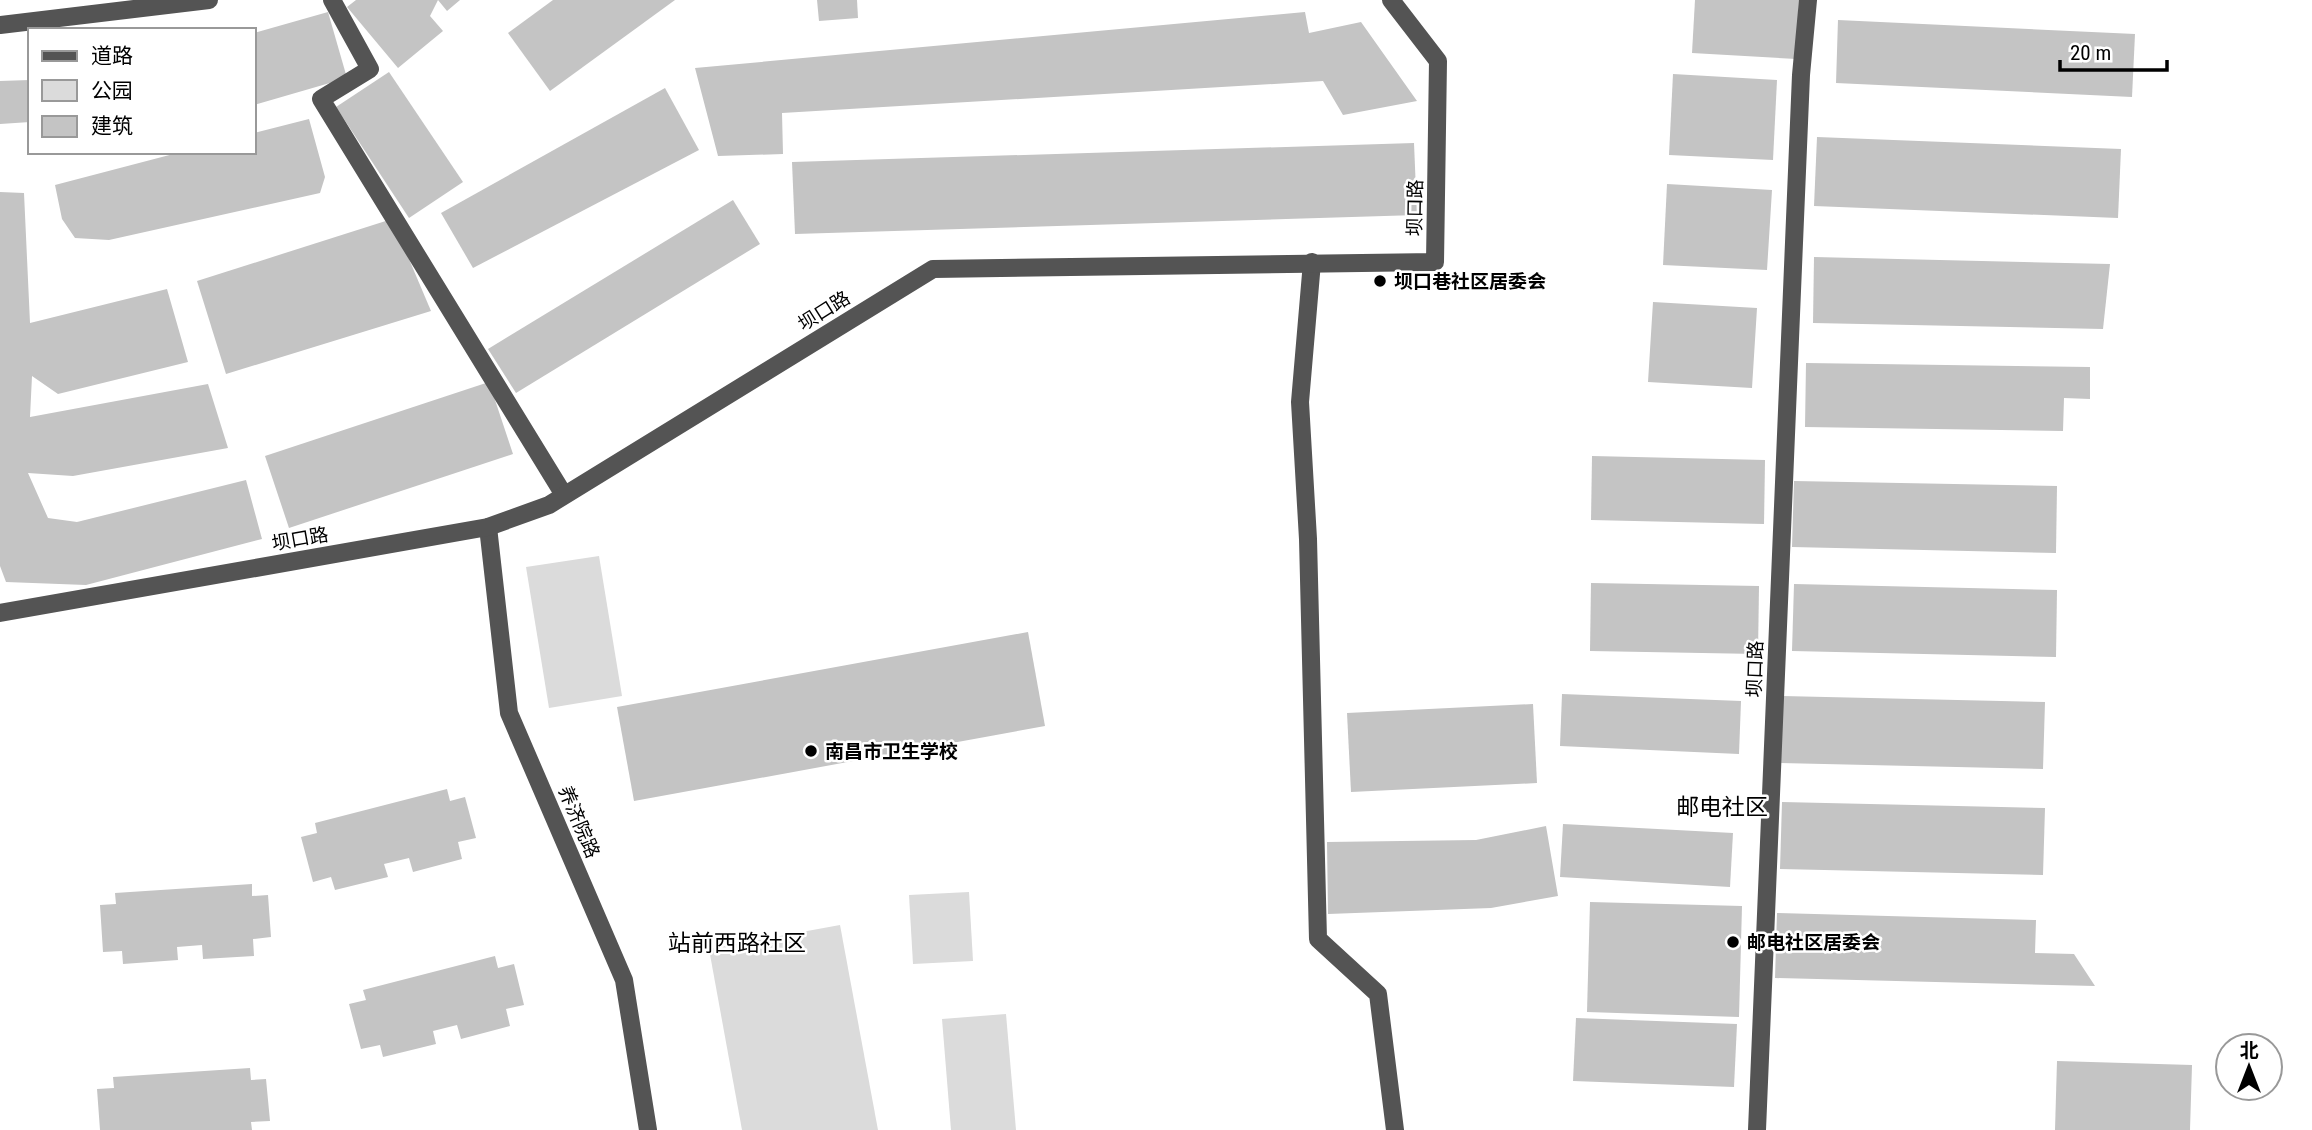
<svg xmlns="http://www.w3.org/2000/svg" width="2312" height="1130" viewBox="0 0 2312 1130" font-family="'Roboto Condensed','Noto Sans SC',sans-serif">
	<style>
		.green { fill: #dbdbdb }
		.building { fill: #c4c4c4 }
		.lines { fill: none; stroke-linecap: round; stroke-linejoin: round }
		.minor { stroke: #545454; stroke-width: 18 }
		.poi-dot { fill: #000; stroke: #fff; stroke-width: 2.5 }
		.labels { text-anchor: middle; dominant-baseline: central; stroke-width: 5; stroke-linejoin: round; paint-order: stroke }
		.street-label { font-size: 19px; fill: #000; stroke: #fff }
		.poi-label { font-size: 19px; font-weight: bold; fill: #000; stroke: #fff; text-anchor: start }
		.quarter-label { font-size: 23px; fill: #000; stroke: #fff }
	</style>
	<rect width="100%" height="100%" fill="#fff"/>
	<!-- green -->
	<g class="green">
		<polygon points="599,556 622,696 549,708 526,567"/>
		<polygon points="969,892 973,961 913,964 909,895"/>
		<polygon points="840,925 878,1130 742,1130 709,949"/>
		<polygon points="1006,1014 1016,1130 951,1130 942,1019"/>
	</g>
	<!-- building -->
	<g class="building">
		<polygon points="356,0 460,0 447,11 438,0 430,16 443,31 398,68 347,7"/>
		<polygon points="553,0 675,0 550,91 508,33"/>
		<polygon points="817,0 857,0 858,18 819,21"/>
		<polygon points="1695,0 1799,0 1796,59 1692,53"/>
		<polygon points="328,12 347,78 254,105 254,33"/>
		<polygon points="1305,12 1309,33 1361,22 1417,101 1343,115 1323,81 782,113 783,154 718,156 695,68"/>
		<polygon points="1838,20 2135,34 2132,97 1836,83"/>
		<polygon points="389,72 463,182 409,218 336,107"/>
		<polygon points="1673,74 1777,80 1773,160 1669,155"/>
		<polygon points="30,80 30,122 0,124 0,81"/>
		<polygon points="665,88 699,150 473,268 441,213"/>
		<polygon points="309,119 325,177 320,193 109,240 75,238 62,219 55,185 181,152 254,152 254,133"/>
		<polygon points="1817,137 2121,149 2118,218 1814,206"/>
		<polygon points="1414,143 1417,215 795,234 792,162"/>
		<polygon points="1667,184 1772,190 1767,270 1663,265"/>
		<polygon points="0,192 24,193 30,323 167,289 188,362 58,394 32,376 30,417 208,384 228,448 73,476 28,473 48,518 77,522 246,480 262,539 86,585 6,582 0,566"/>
		<polygon points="733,200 760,244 516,393 488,349"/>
		<polygon points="392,219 431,311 226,374 197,281"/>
		<polygon points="1814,257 2110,264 2103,329 1813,323"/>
		<polygon points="1653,302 1757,308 1752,388 1648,382"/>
		<polygon points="1806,363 2090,367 2090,399 2064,398 2063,431 1805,427"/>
		<polygon points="489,382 513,454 289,528 265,456"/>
		<polygon points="1592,456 1765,460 1764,524 1591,520"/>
		<polygon points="1794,481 2057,486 2056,553 1792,547"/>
		<polygon points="1591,583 1759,586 1758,654 1590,651"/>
		<polygon points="1794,584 2057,590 2056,657 1792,651"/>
		<polygon points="1028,632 1045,726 634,801 617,707"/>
		<polygon points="1562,694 1741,701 1739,754 1560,746"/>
		<polygon points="1782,696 2045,702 2043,769 1780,763"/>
		<polygon points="1533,704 1537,783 1351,792 1347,713"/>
		<polygon points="447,789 450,801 465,797 476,838 458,842 462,859 413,872 409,858 384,864 388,877 335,890 331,877 313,882 301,837 317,833 315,823"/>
		<polygon points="1782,802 2045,808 2043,875 1780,869"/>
		<polygon points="1563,824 1733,833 1730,887 1560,877"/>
		<polygon points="1546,826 1558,896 1491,908 1328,914 1327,842 1476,840"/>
		<polygon points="252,884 252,896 268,895 271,937 253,939 254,956 203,959 202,945 177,947 178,960 123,964 122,951 103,952 100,905 116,904 115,893"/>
		<polygon points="1590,902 1742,906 1739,1017 1587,1012"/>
		<polygon points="1777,913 2036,920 2035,953 2074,954 2095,986 1775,978"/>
		<polygon points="495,956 498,968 514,964 524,1005 506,1009 510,1026 461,1039 457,1025 433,1031 436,1044 383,1057 380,1045 361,1049 349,1004 366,1000 363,990"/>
		<polygon points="1576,1018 1737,1024 1734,1087 1573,1081"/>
		<polygon points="2057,1061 2192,1065 2190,1130 2055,1130"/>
		<polygon points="250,1068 251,1080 266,1079 270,1121 251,1122 252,1130 100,1130 97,1089 114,1088 113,1077"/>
	</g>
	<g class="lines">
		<!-- minor -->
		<g class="minor">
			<polyline points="332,0 370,69 321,99 564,495"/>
			<polyline points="0,25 209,0"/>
			<polyline points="1312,262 1300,402 1308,539 1318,939 1378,994 1395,1130"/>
			<polyline points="488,527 509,713 624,980 648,1130"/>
			<polyline points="0,613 488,527 549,505 933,269 1435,262 1438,61 1391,0"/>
			<polyline points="1757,1130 1801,75 1808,0"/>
		</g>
	</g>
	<!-- markers -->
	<g class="poi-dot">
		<circle cx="1380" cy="281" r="7"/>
		<circle cx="811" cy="751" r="7"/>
		<circle cx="1733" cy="942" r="7"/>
	</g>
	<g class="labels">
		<!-- street labels -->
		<g class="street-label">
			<text transform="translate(1415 208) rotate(-89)">坝口路</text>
			<text transform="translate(824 311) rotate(-32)">坝口路</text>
			<text transform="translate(300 539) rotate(-10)">坝口路</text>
			<text transform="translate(1755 669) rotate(-88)">坝口路</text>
			<text transform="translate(579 822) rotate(67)">养济院路</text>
		</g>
		<!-- poi labels -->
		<g class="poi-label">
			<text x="1394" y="281">坝口巷社区居委会</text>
			<text x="825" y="751">南昌市卫生学校</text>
			<text x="1747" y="942">邮电社区居委会</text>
		</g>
		<!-- quarter labels -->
		<g class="quarter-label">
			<text x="1722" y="807">邮电社区</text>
			<text x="737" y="943">站前西路社区</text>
		</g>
	</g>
	<!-- legend -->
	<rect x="28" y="28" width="228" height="126" fill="#ffffff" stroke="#999999" stroke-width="2"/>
	<rect x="42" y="51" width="35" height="10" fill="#545454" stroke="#999999" stroke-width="2"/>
	<text x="91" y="63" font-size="21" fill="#000000">道路</text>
	<rect x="42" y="80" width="35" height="21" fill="#dbdbdb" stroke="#999999" stroke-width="2"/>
	<text x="91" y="98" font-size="21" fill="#000000">公园</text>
	<rect x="42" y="116" width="35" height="21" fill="#c4c4c4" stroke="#999999" stroke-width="2"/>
	<text x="91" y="133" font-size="21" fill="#000000">建筑</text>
	<!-- north arrow -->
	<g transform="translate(2249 1067)"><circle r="33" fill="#ffffff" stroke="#999999" stroke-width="2"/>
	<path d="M0-5L12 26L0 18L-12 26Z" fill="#000000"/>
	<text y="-10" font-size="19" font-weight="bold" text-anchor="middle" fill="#000000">北</text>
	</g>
	<!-- scale -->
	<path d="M2060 60v10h107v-10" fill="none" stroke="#000000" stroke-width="3.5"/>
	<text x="2070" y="60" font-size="21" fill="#000000" stroke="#ffffff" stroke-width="5" paint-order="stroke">20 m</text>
</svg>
